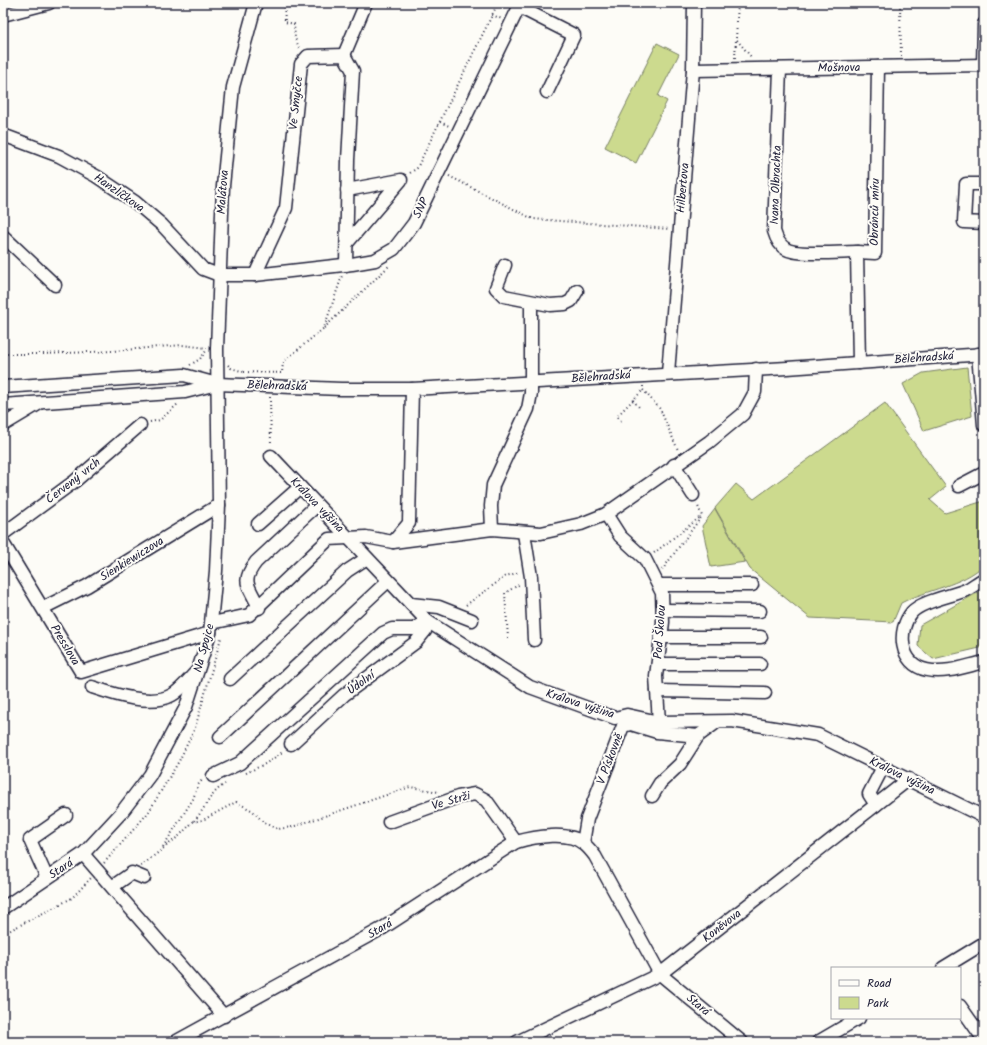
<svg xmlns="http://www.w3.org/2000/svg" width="987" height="1045" viewBox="0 0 987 1045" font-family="Kalam,sans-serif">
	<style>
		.green { fill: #ccda8e; stroke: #777e64 }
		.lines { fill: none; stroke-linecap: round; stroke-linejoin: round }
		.minor-casing { stroke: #22223b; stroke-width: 15 }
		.path { stroke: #22223b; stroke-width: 2; stroke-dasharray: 1 3; stroke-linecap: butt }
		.minor { stroke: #fdfcf7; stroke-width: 12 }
		.labels { text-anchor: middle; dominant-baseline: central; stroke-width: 4; stroke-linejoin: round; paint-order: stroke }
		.street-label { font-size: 12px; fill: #22223b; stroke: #fdfcf7 }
	</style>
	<rect width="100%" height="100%" fill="#fdfcf7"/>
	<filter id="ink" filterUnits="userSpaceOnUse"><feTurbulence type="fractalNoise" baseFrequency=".025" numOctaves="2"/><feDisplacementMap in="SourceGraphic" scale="8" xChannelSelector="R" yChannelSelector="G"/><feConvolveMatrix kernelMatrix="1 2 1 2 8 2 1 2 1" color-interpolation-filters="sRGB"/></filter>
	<g filter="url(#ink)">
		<!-- green -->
		<g class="green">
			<polygon points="657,43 679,54 658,96 667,101 636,163 605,147"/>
			<polygon points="967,367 972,416 924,431 903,384 923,373"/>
			<path d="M 885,403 L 946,487 L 930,500 L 945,513 L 984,501 L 984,565 C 961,586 928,589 901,603 L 893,622 L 810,618 L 750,569 L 715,508 L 736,484 L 754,499 Z"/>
			<polygon points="715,509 745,562 711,567 702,526"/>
			<polygon points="984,589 984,647 933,659 918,646 920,625"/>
		</g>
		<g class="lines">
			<defs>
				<g id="minor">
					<polyline points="519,7 574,35 547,92"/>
					<polyline points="3,13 3,15 49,3"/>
					<polyline points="344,55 366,3"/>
					<polyline points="983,65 984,24"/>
					<path d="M 780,69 L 774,231 C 776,238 779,245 786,249 C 797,256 842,252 857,252"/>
					<polyline points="693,70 984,65"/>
					<polyline points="3,135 59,156 96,176 135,202 162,225 203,269 219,275 255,275 352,264 375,260 394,249 414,223 521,3"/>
					<polyline points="984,184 966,184 964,222 984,223"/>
					<polyline points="3,236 55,285"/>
					<polyline points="347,243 401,180 347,190"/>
					<polyline points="505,265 496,288 504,296 550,305 565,304 571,301 577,291"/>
					<polyline points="255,275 286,208 301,64 308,56 344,55 353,71 348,160 346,265"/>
					<polyline points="978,354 984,425"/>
					<polyline points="859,363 857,252 875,253 878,67"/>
					<polyline points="668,373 693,70 694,3"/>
					<polyline points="3,387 184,375 217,384 341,389 412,389 787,368 984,354"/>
					<polyline points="3,405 185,392 217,384"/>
					<polyline points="3,425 38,404"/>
					<polyline points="271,456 427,621 530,687 615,718 627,715 659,722 732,721 818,735 984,817"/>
					<polyline points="674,465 693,495"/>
					<polyline points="959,486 984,473"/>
					<polyline points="606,514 620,536 645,559 662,593 663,622 656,676 659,722"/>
					<polyline points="258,524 300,487"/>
					<polyline points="492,529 491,506 493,485 528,409 531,393 531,302"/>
					<polyline points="524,533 531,577 534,640"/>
					<polyline points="3,534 75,481 140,425"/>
					<polyline points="393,542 409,523 412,389"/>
					<polyline points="3,543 81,672 210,633"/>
					<path d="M 984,579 C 978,582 972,587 966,590 C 952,596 922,601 912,612 C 897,630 899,664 927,670 C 946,674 966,666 984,662"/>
					<polyline points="659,585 752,585"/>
					<polyline points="411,604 439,607 472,620"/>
					<polyline points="43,608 87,586 219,505"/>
					<path d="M 259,608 C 251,587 239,584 256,562 L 317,505"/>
					<polyline points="663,610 760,611"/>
					<polyline points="212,623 249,615 329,539 366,537 393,542 492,529 541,533 581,524 606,514 709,442 743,414 755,392 756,369"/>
					<polyline points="661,637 761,637"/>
					<polyline points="658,664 760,664"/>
					<polyline points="230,679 347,571 367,558"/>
					<path d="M 92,687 C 113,694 151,707 172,695 C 181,690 189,679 197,671"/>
					<polyline points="657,691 765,693"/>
					<polyline points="220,737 388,581"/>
					<polyline points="291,744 344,695 416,642 425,631 427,621"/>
					<polyline points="213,776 240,763 383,633 392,629 414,629 427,621"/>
					<polyline points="652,796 660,783 680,764 698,736"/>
					<polyline points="876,805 869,794 883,767"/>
					<polyline points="389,822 458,797 475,794 486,800 516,842"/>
					<polyline points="583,843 587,819 623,726 631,724 657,732 698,736 717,722"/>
					<polyline points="83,854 224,1016"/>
					<polyline points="47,878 30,840 66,815"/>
					<polyline points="112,887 132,873 144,878"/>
					<polyline points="3,908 83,854 121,813 150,775 186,707 210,633 216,571 219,505 217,349 223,186 233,87 256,3"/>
					<polyline points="943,968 984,943"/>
					<polyline points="960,1006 984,1040"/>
					<path d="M 175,1042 L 383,928 L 516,842 C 534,837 569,830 584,844 C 588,847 592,852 595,856 L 660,974 L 742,1042"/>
					<polyline points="517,1042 660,974 909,779"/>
					<polyline points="818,1042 859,1018"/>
				</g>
			</defs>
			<!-- minor casing -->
			<use href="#minor" class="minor-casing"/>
			<!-- path -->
			<g class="path">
				<polyline points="284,3 285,22 294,24 295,38 300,50"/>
				<polyline points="900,3 901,56"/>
				<polyline points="492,15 502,19"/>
				<polyline points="737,40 752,58"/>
				<polyline points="735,58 738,3"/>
				<polyline points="440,122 449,126"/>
				<polyline points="410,173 417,168 498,3"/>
				<polyline points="449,176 533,219 670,229"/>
				<polyline points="324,328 390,265"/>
				<polyline points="3,354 43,354 113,351 182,345 207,348"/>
				<polyline points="190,365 200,359 206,351"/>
				<polyline points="228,365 231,368 244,372"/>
				<polyline points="244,372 282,373 283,362 324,328 342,276"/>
				<polyline points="643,386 643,390 660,409 678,450"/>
				<polyline points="270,397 271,445"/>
				<polyline points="633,400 639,407"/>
				<polyline points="621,421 617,416 643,390"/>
				<polyline points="150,422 160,420 178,404"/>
				<polyline points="654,553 699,518"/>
				<polyline points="662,570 702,516 697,504"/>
				<polyline points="466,605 506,576 520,572"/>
				<polyline points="508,638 505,593 520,584"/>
				<polyline points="246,773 265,764 284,751"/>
				<path d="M 194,821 C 206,808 209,794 225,784"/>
				<polyline points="163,847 193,799 198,785 203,779"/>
				<polyline points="104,863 148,813 179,761 195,728 221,638"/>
				<polyline points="141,866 179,836 193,822 203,820 236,802 253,811 264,823 278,829 292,827 410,787 439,792"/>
				<polyline points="3,934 72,898 91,878"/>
			</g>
			<!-- minor -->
			<use href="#minor" class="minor"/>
		</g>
	</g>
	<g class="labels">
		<!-- street labels -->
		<g class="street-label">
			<text transform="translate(839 68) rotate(-1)">Mošnova</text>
			<text transform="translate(296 103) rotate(-84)">Ve Smyčce</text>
			<text transform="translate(776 185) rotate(-88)">Ivana Olbrachta</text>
			<text transform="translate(683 188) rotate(-85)">Hilbertova</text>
			<text transform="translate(223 192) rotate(-86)">Malátova</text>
			<text transform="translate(119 193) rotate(35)">Hanzlíčkova</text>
			<text transform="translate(421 208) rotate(-64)">SNP</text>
			<text transform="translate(875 212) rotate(-89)">Obránců míru</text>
			<text transform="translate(924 358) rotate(-4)">Bělehradská</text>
			<text transform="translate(601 377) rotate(-4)">Bělehradská</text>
			<text transform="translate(277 386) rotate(2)">Bělehradská</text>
			<text transform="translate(73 481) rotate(-38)">Červený vrch</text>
			<text transform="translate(317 505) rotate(46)">Králova výšina</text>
			<text transform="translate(132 559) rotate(-32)">Sienkiewiczova</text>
			<text transform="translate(660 632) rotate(-86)">Pod Školou</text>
			<text transform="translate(65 645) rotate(59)">Presslova</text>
			<text transform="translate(204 648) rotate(-75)">Na Spojce</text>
			<text transform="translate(361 683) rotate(-36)">Údolní</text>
			<text transform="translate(580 704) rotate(18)">Králova výšina</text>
			<text transform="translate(610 759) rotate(-69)">V Pískovně</text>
			<text transform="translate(902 776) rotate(26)">Králova výšina</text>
			<text transform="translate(451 801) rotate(-16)">Ve Strži</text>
			<text transform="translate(61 869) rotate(-34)">Stará</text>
			<text transform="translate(722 926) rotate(-38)">Koněvova</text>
			<text transform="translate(380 929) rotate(-31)">Stará</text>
			<text transform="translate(698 1005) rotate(40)">Stará</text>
		</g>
	</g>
	<!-- margin -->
	<rect width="987" height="1045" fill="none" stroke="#fdfcf7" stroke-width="16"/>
	<rect x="8" y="8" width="971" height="1029" fill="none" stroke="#22223b" stroke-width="1.5" filter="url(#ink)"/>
	<!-- legend -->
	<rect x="831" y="967" width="130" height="52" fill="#fdfcf7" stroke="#a5a5ac"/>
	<rect x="839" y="980" width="20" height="6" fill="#fdfcf7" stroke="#a5a5ac"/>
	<text x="867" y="987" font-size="12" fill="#22223b">Road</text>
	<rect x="839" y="997" width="20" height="12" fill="#ccda8e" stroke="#a5a5ac"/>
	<text x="867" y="1007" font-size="12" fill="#22223b">Park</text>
</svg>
